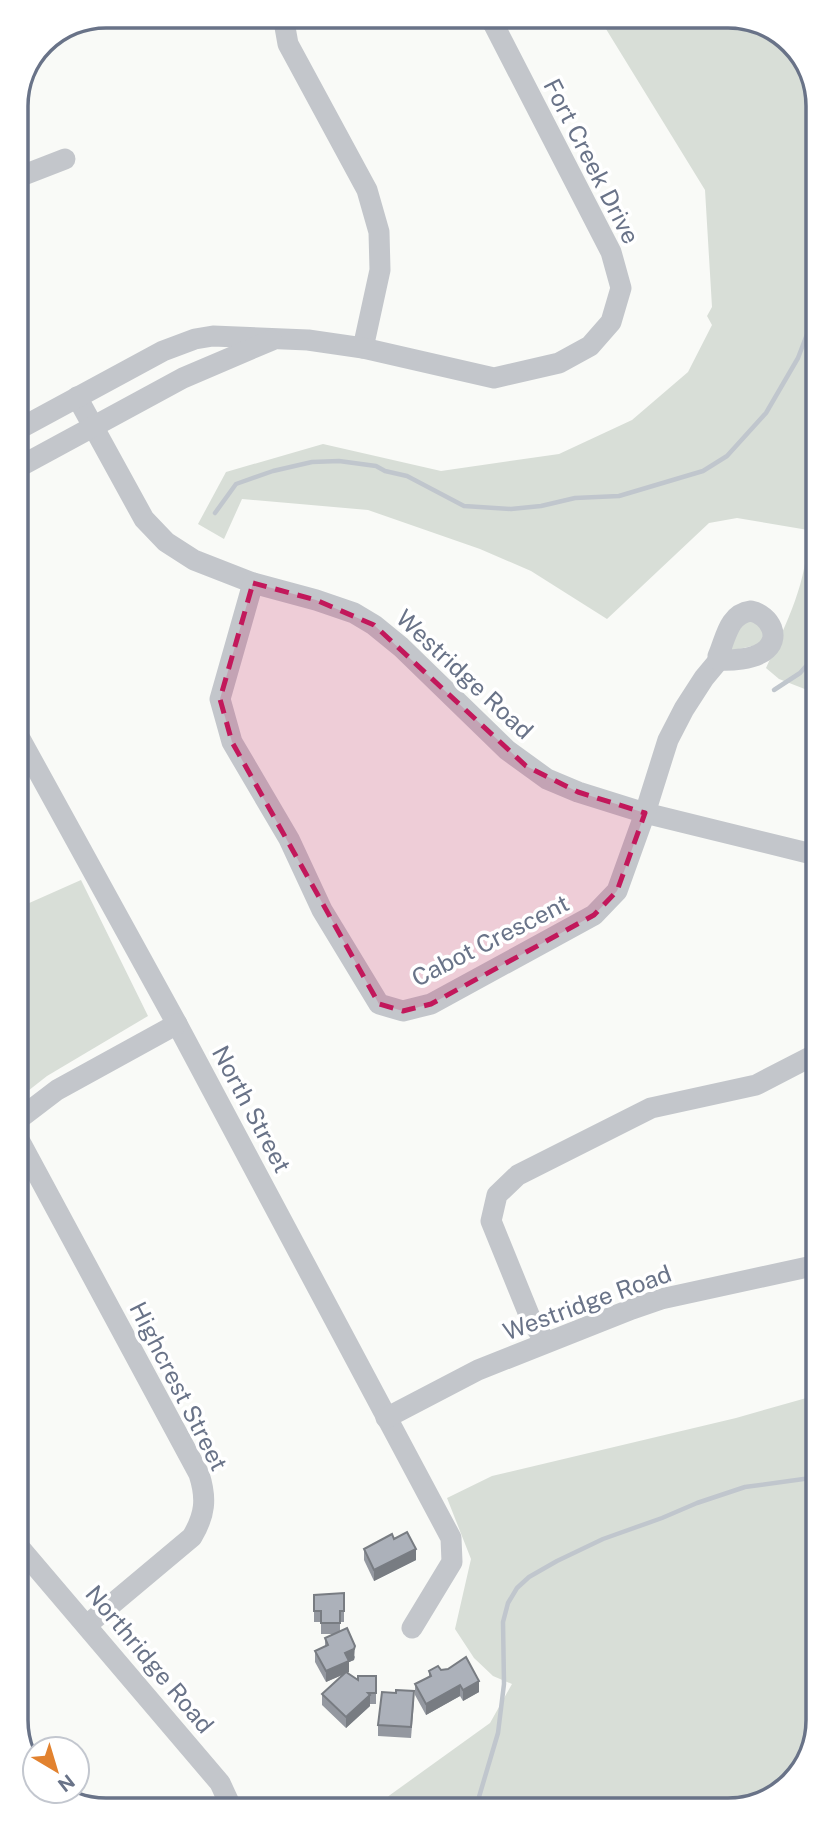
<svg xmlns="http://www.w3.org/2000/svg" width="834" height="1826" viewBox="0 0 834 1826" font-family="'Public Sans',sans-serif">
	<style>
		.green { fill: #d8ded7 }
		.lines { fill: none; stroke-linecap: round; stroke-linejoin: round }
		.stream { stroke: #c0c6cd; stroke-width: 4.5 }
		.minor { stroke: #c3c6cb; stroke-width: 21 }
		.wall { fill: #9498a0 }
		.shaded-wall { fill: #787c82 }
		.building { fill: #acb1ba; stroke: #787c82; stroke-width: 2 }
		.marked { fill: #c2185b; fill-opacity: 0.2; stroke: #c2185b; stroke-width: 5; stroke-dasharray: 14 9; stroke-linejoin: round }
		.labels { text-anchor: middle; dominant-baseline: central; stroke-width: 7; stroke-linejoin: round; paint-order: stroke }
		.street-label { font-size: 24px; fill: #697388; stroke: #fff }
		.rim { fill: none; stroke: #697388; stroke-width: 3.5 }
	</style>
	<rect width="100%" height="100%" fill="#f9faf7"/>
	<!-- green -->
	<g class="green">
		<path d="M 598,16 L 734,16 L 783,35 L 813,76 L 815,693 L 779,679 L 766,668 C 787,622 808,582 808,530 L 737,518 L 709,523 L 607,619 L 531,571 L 480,549 L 368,510 L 242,499 L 224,539 L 198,524 L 226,472 L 323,444 L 441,471 L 559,454 L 632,420 L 688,372 L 712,325 L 707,316 L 712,307 L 705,190 Z"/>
		<polygon points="750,618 765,627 761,644 730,651 737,627"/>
		<polygon points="81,880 148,1016 47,1076 19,1098 18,908"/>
		<polygon points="817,1395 818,1721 803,1771 758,1805 376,1808 390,1795 490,1723 512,1684 493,1676 474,1658 455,1629 471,1559 447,1498 492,1476 736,1418"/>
	</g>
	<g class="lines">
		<!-- stream -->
		<g class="stream">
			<polyline points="215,513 236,484 273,471 312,462 339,461 376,466 385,471 407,476 464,506 511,509 541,506 575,498 619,496 703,471 727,456 766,413 798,358 814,316"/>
			<polyline points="774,690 800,673 815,656"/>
			<polyline points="476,1807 498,1733 504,1684 503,1622 508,1603 517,1588 529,1577 557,1561 603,1539 662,1518 697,1503 745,1487 818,1477"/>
		</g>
		<!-- minor -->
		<g class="minor">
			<polyline points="283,16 288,44 367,190 379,232 380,270 363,348"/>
			<polyline points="16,178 65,159"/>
			<polyline points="77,397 144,519 166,542 194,560 253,583 316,600 354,613 374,625 401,647 507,750 547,779 578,792 645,813 816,855"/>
			<polyline points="17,430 163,351 195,339 213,336 308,340 363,348 494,378 559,363 590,346 611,322 621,288 611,252 493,23 484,16"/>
			<polyline points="17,468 183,378 272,340"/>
			<polyline points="253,583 220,699 232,742 289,839 322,910 379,1004 403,1011 431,1004 594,915 617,891 645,813 668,740 684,709 704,678 719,660"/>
			<path d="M 751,611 C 770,615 783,639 763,652 C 752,659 731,661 719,660 L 718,656 C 726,638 728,614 751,611 Z"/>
			<polyline points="18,735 177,1024 451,1538 452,1562 412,1628"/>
			<polyline points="19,1119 57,1090 177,1024"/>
			<path d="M 19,1140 L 199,1474 C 207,1499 205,1515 192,1537 L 87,1625"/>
			<polyline points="546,1342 532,1322 491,1221 497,1195 518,1175 651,1108 756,1085 816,1054"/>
			<polyline points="386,1418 478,1370 632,1309 661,1299 817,1265"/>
			<polyline points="20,1548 220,1783 232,1809"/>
		</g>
	</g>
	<!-- wall -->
	<g class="wall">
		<polygon points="394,1539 416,1560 374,1581 364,1560 364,1549"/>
		<polygon points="344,1593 344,1622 340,1622 340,1632 355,1657 354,1660 349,1662 349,1672 347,1673 358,1680 376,1676 376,1704 370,1704 370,1706 346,1728 322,1705 322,1694 344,1674 326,1682 315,1662 315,1651 325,1646 325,1638 334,1634 321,1634 321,1622 314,1622 314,1595"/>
		<polygon points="441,1670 479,1692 463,1701 460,1696 426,1715 415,1695 415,1684 429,1677 429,1671"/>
		<polygon points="414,1702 411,1738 378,1736 378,1725"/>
	</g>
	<!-- shaded-wall -->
	<g class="shaded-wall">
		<polygon points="416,1549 416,1560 374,1581 374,1570"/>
		<polygon points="355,1646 354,1660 349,1662 349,1672 326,1682 326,1671 345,1653"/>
		<polygon points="479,1681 479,1692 463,1701 463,1690"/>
		<polygon points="460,1685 460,1696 426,1715 426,1704"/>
		<polygon points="370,1695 370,1706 346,1728 346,1717"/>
	</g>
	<!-- building -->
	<g class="building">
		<polygon points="407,1532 416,1549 374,1570 364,1549 392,1534 394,1539"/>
		<polygon points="344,1593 344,1611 340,1611 340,1623 321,1623 321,1611 314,1611 314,1595"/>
		<polygon points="347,1628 355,1646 354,1649 345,1653 349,1661 326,1671 315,1651 328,1645 325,1638"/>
		<polygon points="466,1657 479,1681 463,1690 460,1685 426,1704 415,1684 431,1676 429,1671 438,1666 441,1670 448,1669"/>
		<polygon points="346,1672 358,1680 358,1676 376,1676 376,1693 368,1693 370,1695 346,1717 322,1694"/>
		<polygon points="396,1690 414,1691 411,1727 378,1725 382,1692 396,1693"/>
	</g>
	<!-- marked area -->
	<path class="marked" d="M 253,583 L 316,600 L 374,625 L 526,766 L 578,792 L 645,813 L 617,891 L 594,915 L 431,1004 L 403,1011 L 379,1004 L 232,742 L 220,699 Z"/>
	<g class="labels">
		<!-- street labels -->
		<g class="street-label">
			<text transform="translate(592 161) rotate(63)">Fort Creek Drive</text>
			<text transform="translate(465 674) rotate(43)">Westridge Road</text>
			<text transform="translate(490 940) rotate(-27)">Cabot Crescent</text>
			<text transform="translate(252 1109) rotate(62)">North Street</text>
			<text transform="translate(587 1302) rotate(-20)">Westridge Road</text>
			<text transform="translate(179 1386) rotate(63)">Highcrest Street</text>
			<text transform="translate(150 1659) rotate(50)">Northridge Road</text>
		</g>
	</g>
	<!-- crop -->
	<path d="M0 0H834V1826H0ZM106 28H728A78 78 0 0 1 806 106V1720A78 78 0 0 1 728 1798H106A78 78 0 0 1 28 1720V106A78 78 0 0 1 106 28Z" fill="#fff" fill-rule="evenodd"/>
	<path class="rim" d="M106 28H728A78 78 0 0 1 806 106V1720A78 78 0 0 1 728 1798H106A78 78 0 0 1 28 1720V106A78 78 0 0 1 106 28Z"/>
	<!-- north arrow -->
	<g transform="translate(56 1770) rotate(142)"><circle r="33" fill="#ffffff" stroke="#c3c7cf" stroke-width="2"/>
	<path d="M0-5L12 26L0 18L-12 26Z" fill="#e2822f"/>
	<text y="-10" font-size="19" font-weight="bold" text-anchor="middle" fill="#697388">N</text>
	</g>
</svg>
